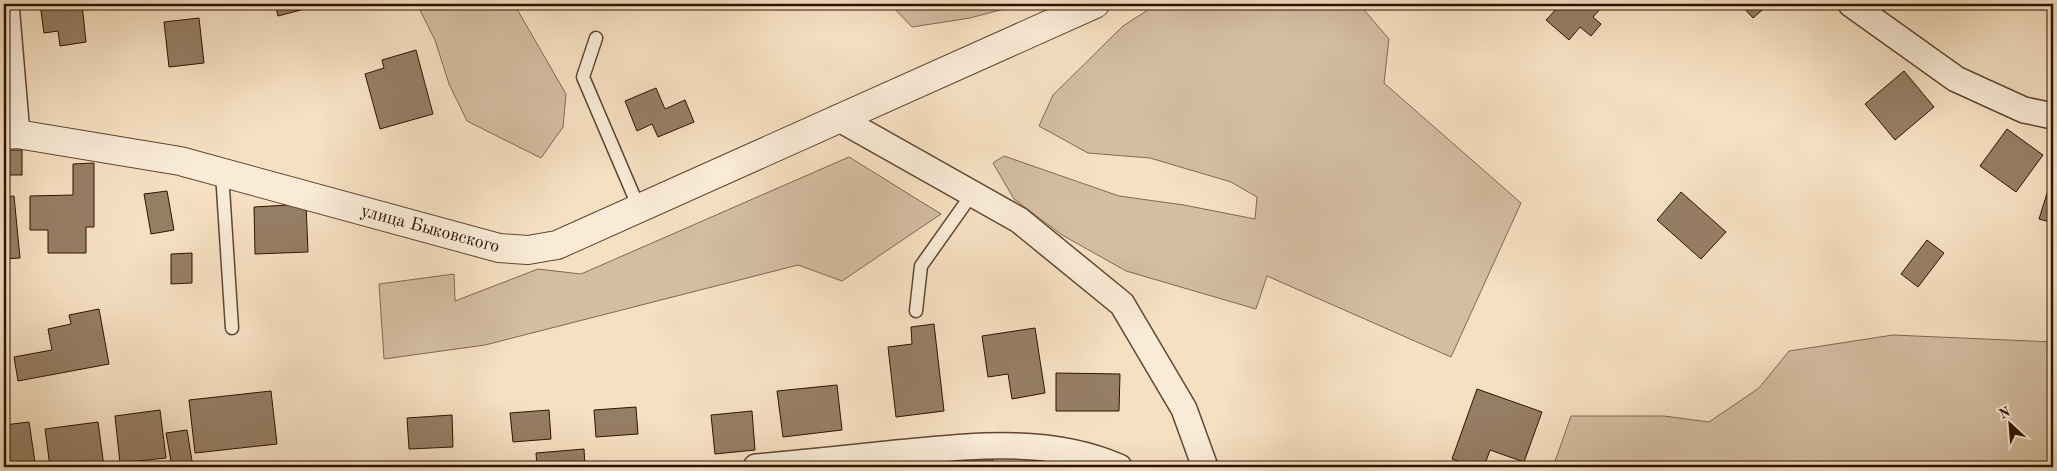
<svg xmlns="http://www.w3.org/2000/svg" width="2057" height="471" viewBox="0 0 2057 471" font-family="'Old Standard TT',serif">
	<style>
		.green { fill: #d4bda1; stroke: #816850 }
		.building { fill: #967e65; stroke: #2e1300 }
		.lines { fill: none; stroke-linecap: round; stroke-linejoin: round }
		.service-casing { stroke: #604630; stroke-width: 15 }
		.minor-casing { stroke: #604630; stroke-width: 28 }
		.tertiary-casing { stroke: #604630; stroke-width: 30 }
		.service { stroke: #f9ebd7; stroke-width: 12 }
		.minor { stroke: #f9ebd7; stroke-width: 25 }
		.tertiary { stroke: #f9ebd7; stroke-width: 28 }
		.labels { text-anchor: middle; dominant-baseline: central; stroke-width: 5; stroke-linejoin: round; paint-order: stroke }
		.street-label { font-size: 18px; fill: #2e1300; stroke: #f9ebd7 }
	</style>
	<rect width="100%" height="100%" fill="#f6e0c2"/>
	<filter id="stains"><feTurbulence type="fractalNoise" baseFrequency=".004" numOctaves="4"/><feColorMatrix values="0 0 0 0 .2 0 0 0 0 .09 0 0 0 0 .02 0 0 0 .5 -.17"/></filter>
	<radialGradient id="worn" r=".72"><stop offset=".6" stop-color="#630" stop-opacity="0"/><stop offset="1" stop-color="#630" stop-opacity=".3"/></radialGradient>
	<!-- green -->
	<g class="green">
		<polygon points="417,4 514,4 566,94 563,127 541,158 467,121 449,84 435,40"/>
		<polygon points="890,4 1023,4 970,18 912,27"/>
		<polygon points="1157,4 1359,4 1389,39 1384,83 1521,203 1451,357 1267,276 1256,309 1126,271 1062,235 1014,199 993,163 1004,156 1119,196 1184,205 1255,219 1257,197 1231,182 1150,158 1088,153 1039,126 1053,95 1123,26"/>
		<polygon points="849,157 941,214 842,281 798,265 485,345 384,359 379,284 454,274 455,301 538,269 581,274"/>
		<polygon points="1893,335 2053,342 2053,467 1553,467 1571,416 1664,416 1709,422 1759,388 1789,351"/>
	</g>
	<!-- building -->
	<g class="building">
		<polygon points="40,4 82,4 86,42 60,46 58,31 44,33"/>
		<polygon points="275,4 320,4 320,5 278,16"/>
		<polygon points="1561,4 1596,4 1601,8 1593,17 1601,24 1591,36 1580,27 1569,40 1546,20"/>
		<polygon points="1740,4 1769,4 1753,18"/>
		<polygon points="199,18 204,63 169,67 164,22"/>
		<polygon points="416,50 433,114 380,129 365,74 384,68 382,60"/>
		<polygon points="1904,71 1934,107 1895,140 1865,104"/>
		<polygon points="656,88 665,109 685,100 694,122 658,137 652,124 637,131 625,101"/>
		<polygon points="2007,129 2043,155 2016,192 1980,166"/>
		<rect x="4" y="150" width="18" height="25"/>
		<polygon points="94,163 94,227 86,227 86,253 48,253 48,230 30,230 30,196 73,195 73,164"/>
		<polygon points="2049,187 2053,188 2053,223 2039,219"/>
		<polygon points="167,191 174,230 151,234 144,194"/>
		<polygon points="1681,192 1726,232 1701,259 1657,220"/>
		<polygon points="14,196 20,258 4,259 4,197"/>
		<polygon points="306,204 308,252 255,254 254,207"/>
		<polygon points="1927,240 1944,253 1918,287 1901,274"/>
		<polygon points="192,253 192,283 171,284 171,254"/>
		<polygon points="99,309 109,364 18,381 14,357 52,350 48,329 71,324 69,315"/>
		<polygon points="934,324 944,411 896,417 888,347 912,344 911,327"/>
		<polygon points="1035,328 1045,393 1012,399 1008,374 988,377 982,336"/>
		<polygon points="1056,373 1120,374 1119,411 1056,411"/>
		<polygon points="837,385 842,430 783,437 777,391"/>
		<polygon points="1477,389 1542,412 1524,462 1490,450 1484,467 1476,467 1452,459"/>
		<polygon points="271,391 277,444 195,453 189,400"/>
		<polygon points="636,407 638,434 596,437 594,410"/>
		<polygon points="160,410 166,458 120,463 115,416"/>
		<polygon points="549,410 551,439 513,442 510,413"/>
		<polygon points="752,411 755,450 715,454 711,415"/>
		<polygon points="452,415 453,447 409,449 407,418"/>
		<polygon points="29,422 35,462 4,466 4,425"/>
		<polygon points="98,422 104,467 50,467 45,429"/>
		<polygon points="187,430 193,467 172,467 166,433"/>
		<polygon points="584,449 585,467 537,467 536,453"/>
		<polygon points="992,456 994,467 921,467"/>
		<polygon points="429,462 429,467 396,467 395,464"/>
	</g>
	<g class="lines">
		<defs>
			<g id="service">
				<polyline points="596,38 583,77 639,208"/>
				<polyline points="222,173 232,328"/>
				<polyline points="916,311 921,266 972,194"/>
			</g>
			<g id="minor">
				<polyline points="6,4 17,134"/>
				<polyline points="1851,4 1956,79 2024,110 2053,116"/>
				<polyline points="838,118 1019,220 1122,304 1184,409 1205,467"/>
				<path d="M 756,467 C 803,463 850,458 897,453 C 971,446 1049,436 1119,467"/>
			</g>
			<polyline id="tertiary" points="4,135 17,134 180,161 499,248 528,250 557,245 1095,4"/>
		</defs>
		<!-- service casing -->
		<use href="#service" class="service-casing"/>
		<!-- minor casing -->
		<use href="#minor" class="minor-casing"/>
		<!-- tertiary casing -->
		<use href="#tertiary" class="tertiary-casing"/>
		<!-- service -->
		<use href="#service" class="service"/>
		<!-- minor -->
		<use href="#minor" class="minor"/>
		<!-- tertiary -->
		<use href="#tertiary" class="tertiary"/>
	</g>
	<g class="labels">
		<!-- street labels -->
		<g class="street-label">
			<text transform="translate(430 229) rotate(15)">улица Быковского</text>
		</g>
	</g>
	<!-- margin -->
	<rect width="2057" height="471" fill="none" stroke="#f6e0c2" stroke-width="20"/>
	<rect x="5" y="5" width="2047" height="461" fill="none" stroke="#2e1300" stroke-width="2.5"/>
	<rect x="10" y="10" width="2037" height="451" fill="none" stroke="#2e1300"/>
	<!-- north arrow -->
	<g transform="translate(2010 424) rotate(334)" stroke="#f9ebd7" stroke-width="4" paint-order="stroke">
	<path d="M0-4L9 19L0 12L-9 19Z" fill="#2e1300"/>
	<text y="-8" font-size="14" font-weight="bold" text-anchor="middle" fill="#2e1300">N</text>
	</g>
	<rect width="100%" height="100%" filter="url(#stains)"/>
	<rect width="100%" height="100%" fill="url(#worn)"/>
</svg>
